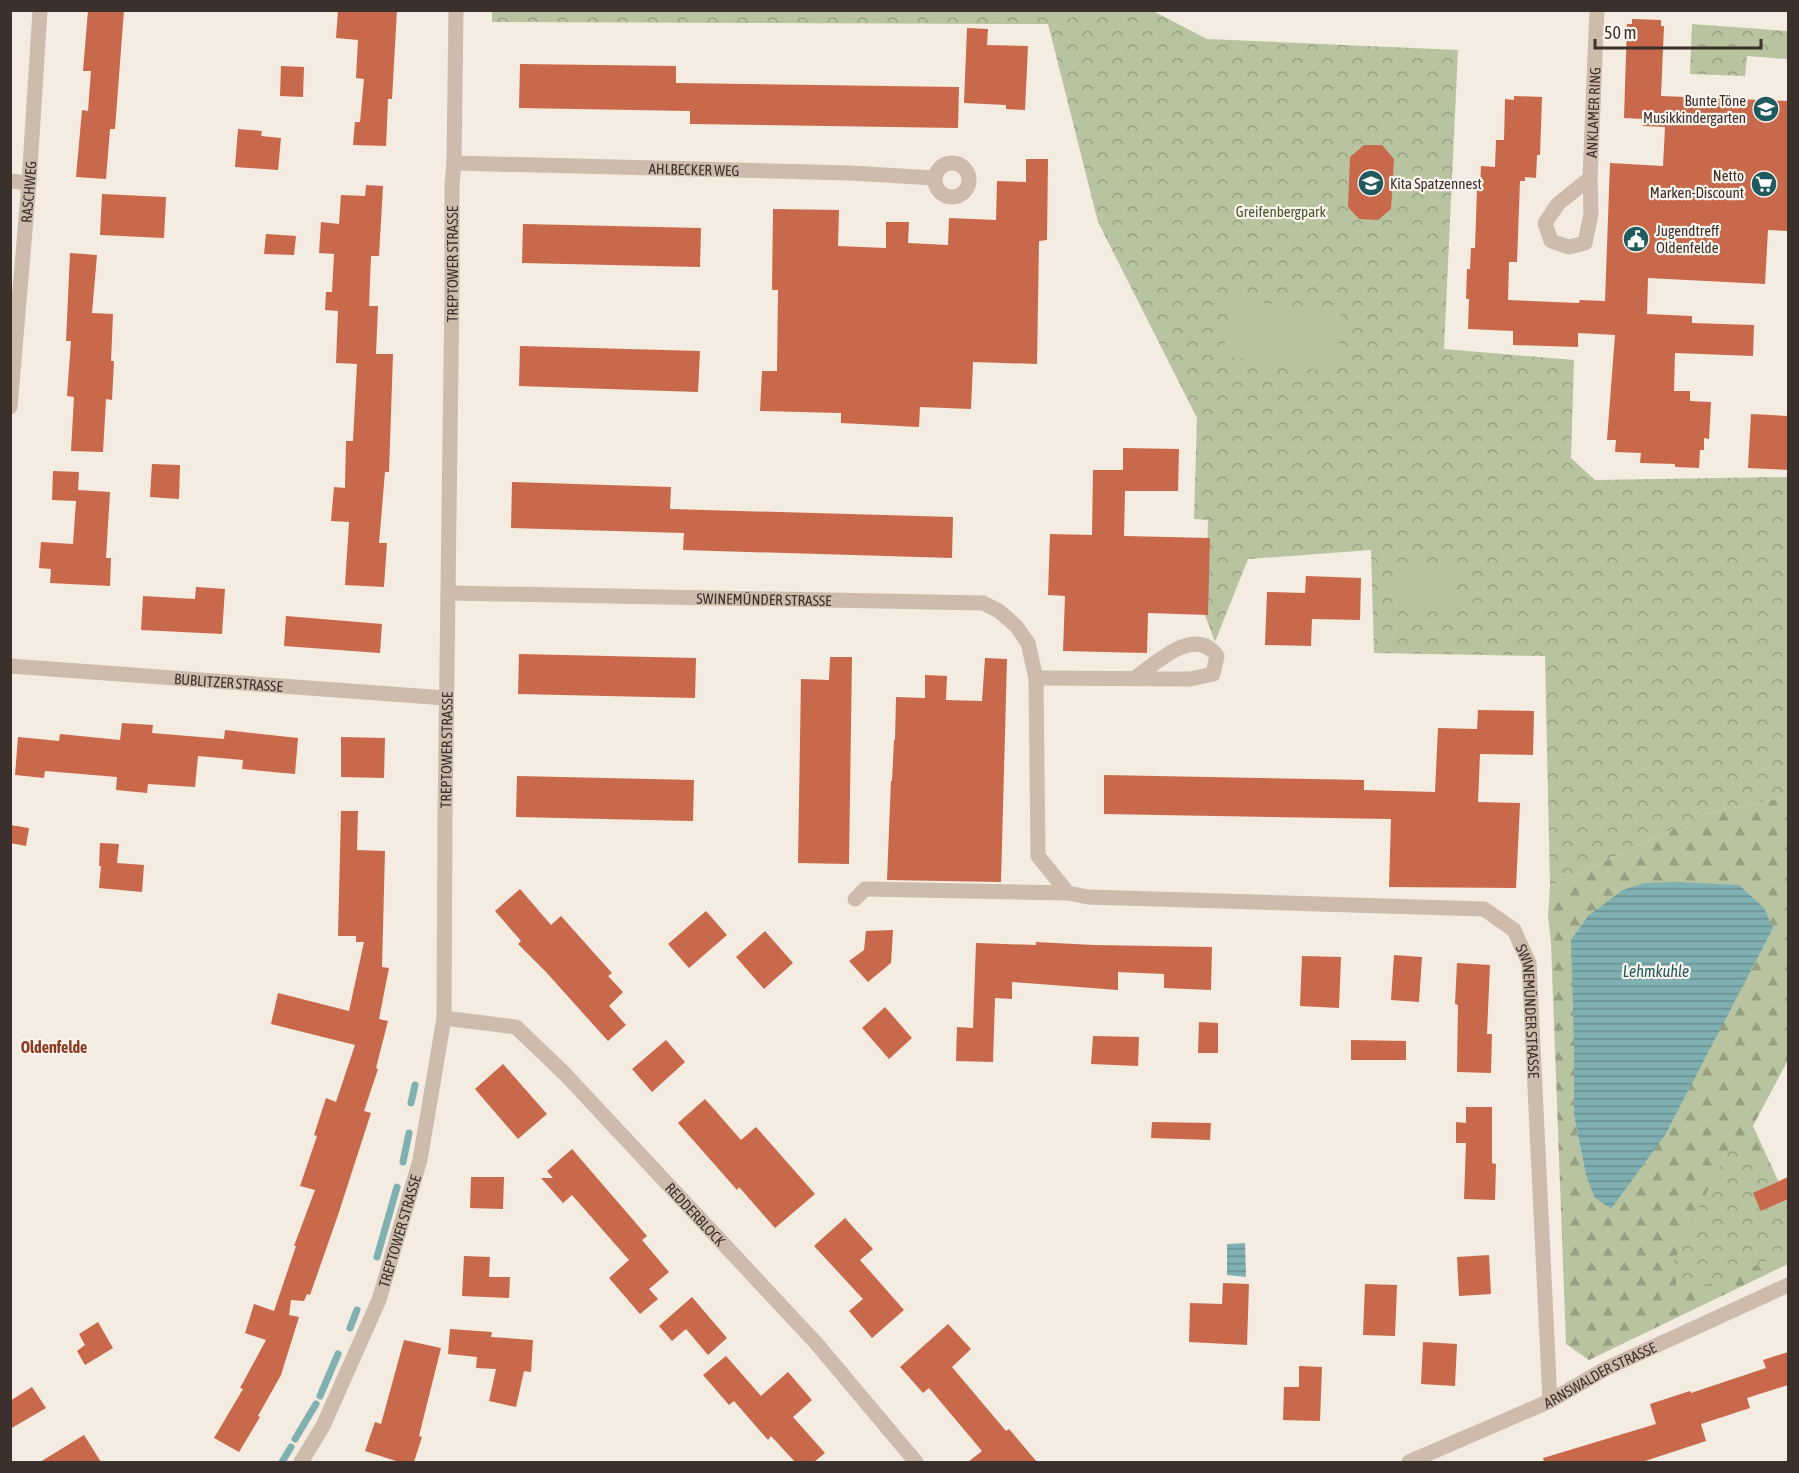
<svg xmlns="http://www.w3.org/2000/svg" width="1799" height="1473" viewBox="0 0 1799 1473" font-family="'Asap Condensed',sans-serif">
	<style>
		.forest { fill: url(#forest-firs); fill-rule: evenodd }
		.park { fill: url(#park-crowns) }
		.pitch { fill: #b8c4a0 }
		.water { fill: url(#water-rules) }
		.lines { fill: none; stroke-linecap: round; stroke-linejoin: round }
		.stream { stroke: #7fb0b2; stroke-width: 7 }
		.building { fill: #c8694b }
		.minor { stroke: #cdbbac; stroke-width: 15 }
		.labels { text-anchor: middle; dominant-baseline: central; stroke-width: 4.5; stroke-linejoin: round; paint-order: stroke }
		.poi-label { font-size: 15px; fill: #3b302b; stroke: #fbf5ee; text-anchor: end }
		.street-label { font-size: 15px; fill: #3b302b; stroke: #fbf5ee }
		.park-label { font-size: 15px; fill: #4a5a2e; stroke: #fbf5ee }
		.water-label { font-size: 16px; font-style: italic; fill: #1f5a5e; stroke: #fbf5ee }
		.neighbourhood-label { font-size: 16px; font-weight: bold; fill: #8c3b22; stroke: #fbf5ee }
	</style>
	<defs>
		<pattern id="forest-firs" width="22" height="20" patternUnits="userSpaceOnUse" patternTransform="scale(1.5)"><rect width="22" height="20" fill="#b8c4a0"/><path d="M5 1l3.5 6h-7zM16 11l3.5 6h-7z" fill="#97a083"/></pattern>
		<pattern id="park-crowns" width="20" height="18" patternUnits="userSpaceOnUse" patternTransform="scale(1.5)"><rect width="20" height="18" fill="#b8c4a0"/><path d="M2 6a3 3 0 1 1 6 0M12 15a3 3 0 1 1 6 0" fill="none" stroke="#97a083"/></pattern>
		<pattern id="water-rules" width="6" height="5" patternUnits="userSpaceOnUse" patternTransform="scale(1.5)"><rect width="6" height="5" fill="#7fb0b2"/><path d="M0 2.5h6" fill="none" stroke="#699091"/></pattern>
	</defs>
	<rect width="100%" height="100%" fill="#f4ebe1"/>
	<!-- forest -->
	<path class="forest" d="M 1788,796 L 1788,1060 L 1753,1126 L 1788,1202 L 1788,1264 L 1589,1360 L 1566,1344 L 1551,943 L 1548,916 L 1550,887 L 1705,814 ZM 1574,1044 L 1626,1186 L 1611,1208 L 1594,1197 L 1586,1175 L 1574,1116 Z"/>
	<!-- park -->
	<g class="park">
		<polygon points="492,10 1151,10 1207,39 1458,50 1444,349 1574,360 1571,458 1595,480 1788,477 1788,796 1705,814 1550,887 1545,656 1374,653 1371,550 1248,559 1215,642 1205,615 1208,520 1194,519 1197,418 1098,222 1048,24 492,22"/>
		<polygon points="1692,24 1788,31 1788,59 1747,56 1745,76 1690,74"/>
		<polygon points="1730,1148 1766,1161 1788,1212 1788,1252 1714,1283 1677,1290 1674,1261 1714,1177"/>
	</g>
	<!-- pitch -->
	<g class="pitch">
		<polygon points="1232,298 1344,316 1335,373 1223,355"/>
		<polygon points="1455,570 1455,604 1394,605 1393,571"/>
	</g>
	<!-- water -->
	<g class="water">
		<polygon points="1678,882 1739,885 1764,908 1773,928 1665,1135 1611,1209 1594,1197 1586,1175 1574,1116 1574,1044 1571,940 1588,916 1623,890 1644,883"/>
		<polygon points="1245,1243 1246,1277 1227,1275 1227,1244"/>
	</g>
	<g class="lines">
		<!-- stream -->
		<g class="stream">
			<polyline points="411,1103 415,1085"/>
			<polyline points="403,1162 409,1133"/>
			<polyline points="377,1257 397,1187"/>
			<polyline points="350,1328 357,1310"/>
			<polyline points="320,1396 338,1354"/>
			<polyline points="295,1439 316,1404"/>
			<polyline points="282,1462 291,1447"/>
		</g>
	</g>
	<!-- building -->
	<g class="building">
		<polygon points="88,10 124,10 115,129 110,129 106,179 76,177 82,110 88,111 91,71 83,71"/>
		<polygon points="338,10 397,10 392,99 388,99 386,146 353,145 355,122 360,122 364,79 356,78 358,40 336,38"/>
		<polygon points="1632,19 1661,20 1661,26 1664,26 1661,96 1788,101 1788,231 1768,230 1765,284 1648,278 1647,314 1692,316 1692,323 1754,325 1753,356 1675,353 1674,391 1690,391 1690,401 1711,402 1709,439 1704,438 1704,450 1700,450 1699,468 1675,467 1675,464 1640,463 1641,453 1615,452 1616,440 1607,440 1615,335 1578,333 1578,347 1513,345 1513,331 1468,329 1469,299 1466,299 1467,269 1470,269 1471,248 1475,248 1477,189 1480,189 1481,166 1495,167 1496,140 1504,140 1505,99 1514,100 1514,96 1542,97 1540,155 1537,155 1536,178 1525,177 1525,181 1520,181 1517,262 1509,262 1508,300 1579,303 1580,300 1605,301 1610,163 1663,166 1665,127 1643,126 1643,119 1624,118 1627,24 1632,24"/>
		<polygon points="967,28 988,29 987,45 1028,46 1025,110 1006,109 1006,105 964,103"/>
		<polygon points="520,64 676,66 676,83 959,87 958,128 690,124 690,111 519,108"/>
		<polygon points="281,66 304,67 303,97 280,96"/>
		<polygon points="238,129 262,131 261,136 281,138 278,170 235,167"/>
		<polygon points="1364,145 1382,145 1394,159 1391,209 1378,220 1359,219 1348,207 1350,157"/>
		<polygon points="1026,159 1048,159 1047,240 1039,241 1037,364 973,362 971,409 920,407 919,427 841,423 841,413 760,411 762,371 777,371 778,290 772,290 773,209 839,210 838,246 886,248 886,222 909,222 908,243 948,245 949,218 996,220 997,181 1026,182"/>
		<polygon points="366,185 383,186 379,256 371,256 369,306 378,306 376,354 393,354 389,472 385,472 379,543 387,543 384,587 345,585 349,522 331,521 334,487 345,488 346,441 353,441 357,364 336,363 338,311 325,310 326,292 332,292 334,254 319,253 321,222 339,224 341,195 365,196"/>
		<polygon points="102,194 166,197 164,238 100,235"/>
		<polygon points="523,224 701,228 700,267 522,263"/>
		<polygon points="266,234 296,236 294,255 264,254"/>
		<polygon points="70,253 97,255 92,313 113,314 111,361 114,361 112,400 106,399 103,452 71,451 74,397 67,396 71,341 66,341"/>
		<polygon points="520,346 700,351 698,392 519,386"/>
		<polygon points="1751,414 1788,416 1788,470 1748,468"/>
		<polygon points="1123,448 1179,449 1178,491 1125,491 1124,536 1210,538 1208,615 1148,613 1147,653 1063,651 1065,596 1048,595 1050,534 1092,535 1093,470 1123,470"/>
		<polygon points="152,464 180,465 179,499 150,497"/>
		<polygon points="53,471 79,472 78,490 110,492 106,558 111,558 110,586 50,583 51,569 39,568 41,542 73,544 76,501 52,500"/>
		<polygon points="512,482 671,487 670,509 953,517 952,558 683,550 684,533 511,528"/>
		<polygon points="1306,576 1361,578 1360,620 1312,619 1311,646 1265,645 1267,592 1305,593"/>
		<polygon points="196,587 225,589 222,634 141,630 143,596 195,599"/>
		<polygon points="286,616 382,624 380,653 284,646"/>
		<polygon points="519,654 696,658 695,698 518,694"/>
		<polygon points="830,657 852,657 849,864 798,863 801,679 829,680"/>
		<polygon points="985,658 1007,659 1001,882 887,880 891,781 892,781 894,740 895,740 896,697 925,698 925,675 947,676 946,700 982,701"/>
		<polygon points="1478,710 1534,711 1533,755 1480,754 1478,802 1520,803 1516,888 1389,887 1391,819 1104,814 1104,775 1364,780 1364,790 1435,792 1438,728 1477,729"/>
		<polygon points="122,723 153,725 152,733 224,739 225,730 298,738 295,774 242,769 243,760 198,756 195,787 148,784 147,793 116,790 117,777 45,771 44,778 15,775 18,737 59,741 60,734 120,740"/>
		<polygon points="341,737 385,738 384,778 341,777"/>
		<polygon points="517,776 694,780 693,821 516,817"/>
		<polygon points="341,811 358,811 357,850 385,851 382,967 389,968 379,1019 388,1021 376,1068 378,1069 364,1111 371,1113 338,1215 310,1295 307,1294 304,1301 291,1300 289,1315 299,1317 281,1375 258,1416 260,1417 239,1452 214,1438 243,1389 240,1388 266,1340 245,1333 254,1304 274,1311 296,1246 294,1246 315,1190 300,1186 317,1136 314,1135 326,1098 336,1102 355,1045 271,1024 278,993 349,1011 364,942 356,942 356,936 338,936"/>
		<polygon points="10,825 29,828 26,846 10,843"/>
		<polygon points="100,843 119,844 117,863 144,865 142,892 99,888 101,866 99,866"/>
		<polygon points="520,889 551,925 561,916 612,973 608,976 623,992 609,1006 626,1025 608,1041 546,972 518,944 521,941 495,911"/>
		<polygon points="706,911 727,935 689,968 668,944"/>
		<polygon points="893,930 891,963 868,982 849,961 864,950 866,931"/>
		<polygon points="765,931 793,963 764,989 736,957"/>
		<polygon points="1036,942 1093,945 1212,947 1211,990 1164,988 1164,974 1118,972 1118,990 1012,982 1012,999 995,998 993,1062 956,1061 957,1027 973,1028 976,943 1036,945"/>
		<polygon points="1394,955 1422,957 1419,1002 1391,1000"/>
		<polygon points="1302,956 1341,957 1339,1008 1300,1006"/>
		<polygon points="1457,963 1490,965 1487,1034 1492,1034 1491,1073 1457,1072 1458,1005 1455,1004"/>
		<polygon points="885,1007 912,1038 889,1059 862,1028"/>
		<polygon points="1199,1022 1218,1023 1218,1053 1198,1053"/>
		<polygon points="1093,1036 1139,1037 1138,1066 1091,1064"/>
		<polygon points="666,1040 685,1062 652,1092 632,1069"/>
		<polygon points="1351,1040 1406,1041 1406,1060 1351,1060"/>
		<polygon points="503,1064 547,1114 518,1139 475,1089"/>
		<polygon points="705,1099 741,1140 756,1127 815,1194 775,1228 739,1187 737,1190 678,1123"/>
		<polygon points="1466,1107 1492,1107 1492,1163 1496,1164 1495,1200 1464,1199 1466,1143 1456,1143 1456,1122 1466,1123"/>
		<polygon points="1152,1122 1211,1123 1210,1140 1151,1138"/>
		<polygon points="572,1149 647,1236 642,1240 669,1272 649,1289 658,1299 640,1314 609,1278 629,1260 572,1195 563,1203 541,1178 553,1178 547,1171"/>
		<polygon points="471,1177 504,1177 503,1209 470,1208"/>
		<polygon points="1788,1177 1788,1199 1761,1211 1753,1193"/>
		<polygon points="845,1218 873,1249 860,1260 904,1310 872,1338 849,1311 863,1299 814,1246"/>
		<polygon points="1489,1255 1491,1294 1459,1296 1457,1257"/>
		<polygon points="464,1256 490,1257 489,1277 510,1277 509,1298 462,1296"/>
		<polygon points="1223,1283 1249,1284 1247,1345 1189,1342 1190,1303 1222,1304"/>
		<polygon points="1365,1284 1397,1285 1395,1336 1363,1335"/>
		<polygon points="692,1297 727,1338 708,1355 686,1329 672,1341 659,1326"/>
		<polygon points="98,1322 113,1348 85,1365 77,1351 85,1345 79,1334"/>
		<polygon points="948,1324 971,1349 952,1367 1006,1431 1009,1429 1037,1462 968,1462 982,1451 929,1388 923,1393 900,1367"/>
		<polygon points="450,1329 492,1332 491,1337 533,1340 531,1372 524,1371 516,1407 489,1401 496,1369 476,1368 477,1357 448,1354"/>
		<polygon points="404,1340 441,1348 419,1436 422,1437 414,1462 399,1462 365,1451 375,1422 381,1424"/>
		<polygon points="1423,1342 1457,1344 1455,1386 1421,1384"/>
		<polygon points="1788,1352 1788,1385 1747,1398 1750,1408 1701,1424 1706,1441 1642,1462 1544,1462 1543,1458 1656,1424 1650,1404 1690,1391 1691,1393 1766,1368 1763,1360"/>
		<polygon points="726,1356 761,1396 788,1372 812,1400 793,1417 825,1453 814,1462 795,1462 771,1436 768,1440 734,1401 729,1405 703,1375"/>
		<polygon points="1299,1366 1322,1367 1320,1421 1283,1420 1284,1387 1299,1387"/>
		<polygon points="32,1387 46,1408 10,1429 10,1401"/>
		<polygon points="84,1435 101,1462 40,1462"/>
	</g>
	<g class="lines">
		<!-- minor -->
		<g class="minor">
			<path id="s1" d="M 454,163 L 850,173 L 935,178"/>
			<circle cx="952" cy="180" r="17"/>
			<path id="s2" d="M 1590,178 L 1558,204 L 1545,223 L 1551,241 L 1569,247 L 1585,243 L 1591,214 L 1590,178 L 1597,10"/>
			<polyline points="10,181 29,183"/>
			<path id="s3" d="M 10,407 L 29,183 L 40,10"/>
			<path id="s4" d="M 449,593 L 983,603 L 999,611 L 1016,626 L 1028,643 L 1036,678 L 1038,856 L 1068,893 L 1088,897 L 1484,909 L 1514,930 L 1529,963 L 1550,1401"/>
			<path id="s5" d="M 10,666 L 446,698"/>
			<path d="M 1036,678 L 1190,679 L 1213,674 L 1217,656 C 1195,625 1156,663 1135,678"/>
			<polyline points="855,899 865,889 1068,893"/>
			<path id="s6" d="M 444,1018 L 516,1027 L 565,1074 L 816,1343 L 916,1462"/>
			<path id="s7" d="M 301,1462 L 323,1426 L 379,1300 L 420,1160 L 444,1018 L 445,817 L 452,290 L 452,185 L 454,163 L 456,10"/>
			<path id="s8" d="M 1409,1462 L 1550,1401 L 1605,1369 L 1788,1285"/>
		</g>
	</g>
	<!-- icons -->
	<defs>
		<symbol id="school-disc" viewBox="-11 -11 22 22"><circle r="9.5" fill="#1f5a5e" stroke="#fbf5ee"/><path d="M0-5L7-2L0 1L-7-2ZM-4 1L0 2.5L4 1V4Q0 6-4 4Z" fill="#fff"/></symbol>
		<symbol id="supermarket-disc" viewBox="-11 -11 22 22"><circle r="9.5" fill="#1f5a5e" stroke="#fbf5ee"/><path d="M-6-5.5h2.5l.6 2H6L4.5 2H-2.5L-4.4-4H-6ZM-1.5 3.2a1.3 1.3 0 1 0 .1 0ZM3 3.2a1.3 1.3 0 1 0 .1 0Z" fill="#fff"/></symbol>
		<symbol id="civic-disc" viewBox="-11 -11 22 22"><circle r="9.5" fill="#1f5a5e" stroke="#fbf5ee"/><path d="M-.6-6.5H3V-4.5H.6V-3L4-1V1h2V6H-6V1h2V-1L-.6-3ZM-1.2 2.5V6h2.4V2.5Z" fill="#fff"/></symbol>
	</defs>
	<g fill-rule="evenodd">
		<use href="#school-disc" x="1751" y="94" width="30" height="30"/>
		<use href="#school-disc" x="1356" y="168" width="30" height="30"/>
		<use href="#supermarket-disc" x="1749" y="169" width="30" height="30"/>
		<use href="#civic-disc" x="1621" y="224" width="30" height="30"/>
	</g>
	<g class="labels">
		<!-- poi labels -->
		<g class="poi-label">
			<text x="1746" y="100">Bunte Töne<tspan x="1746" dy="17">Musikkindergarten</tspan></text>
			<text x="1744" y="175">Netto<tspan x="1744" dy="17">Marken-Discount</tspan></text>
			<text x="1390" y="183" text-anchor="start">Kita Spatzennest</text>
			<text x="1656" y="230" text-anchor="start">Jugendtreff<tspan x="1656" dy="17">Oldenfelde</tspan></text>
		</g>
		<!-- street labels -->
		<g class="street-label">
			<text stroke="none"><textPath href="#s2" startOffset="250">ANKLAMER RING</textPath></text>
			<text stroke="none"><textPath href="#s1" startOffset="240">AHLBECKER WEG</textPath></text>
			<text stroke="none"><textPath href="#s3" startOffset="216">RASCHWEG</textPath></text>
			<text stroke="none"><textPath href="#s7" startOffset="1224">TREPTOWER STRASSE</textPath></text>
			<text stroke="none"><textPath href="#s4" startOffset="315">SWINEMÜNDER STRASSE</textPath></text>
			<text stroke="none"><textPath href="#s5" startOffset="219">BUBLITZER STRASSE</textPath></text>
			<text stroke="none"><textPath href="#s7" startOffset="738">TREPTOWER STRASSE</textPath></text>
			<text stroke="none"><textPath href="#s4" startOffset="1394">SWINEMÜNDER STRASSE</textPath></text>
			<text stroke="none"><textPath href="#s6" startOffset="332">REDDERBLOCK</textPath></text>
			<text stroke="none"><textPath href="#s7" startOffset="252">TREPTOWER STRASSE</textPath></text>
			<text stroke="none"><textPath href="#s8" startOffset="210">ARNSWALDER STRASSE</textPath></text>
		</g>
		<!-- park labels -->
		<g class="park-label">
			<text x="1281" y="211">Greifenbergpark</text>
		</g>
		<!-- water labels -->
		<g class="water-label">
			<text x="1656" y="971">Lehmkuhle</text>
		</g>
		<!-- neighbourhood labels -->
		<g class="neighbourhood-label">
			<text x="54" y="1047">Oldenfelde</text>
		</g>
	</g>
	<!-- border -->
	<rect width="1799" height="1473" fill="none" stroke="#3b302b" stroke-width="24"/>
	<!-- scale -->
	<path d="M1595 39v9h166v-9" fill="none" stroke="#3b302b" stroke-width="3"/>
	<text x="1604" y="39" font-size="18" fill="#3b302b" stroke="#fbf5ee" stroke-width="4.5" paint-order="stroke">50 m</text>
</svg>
